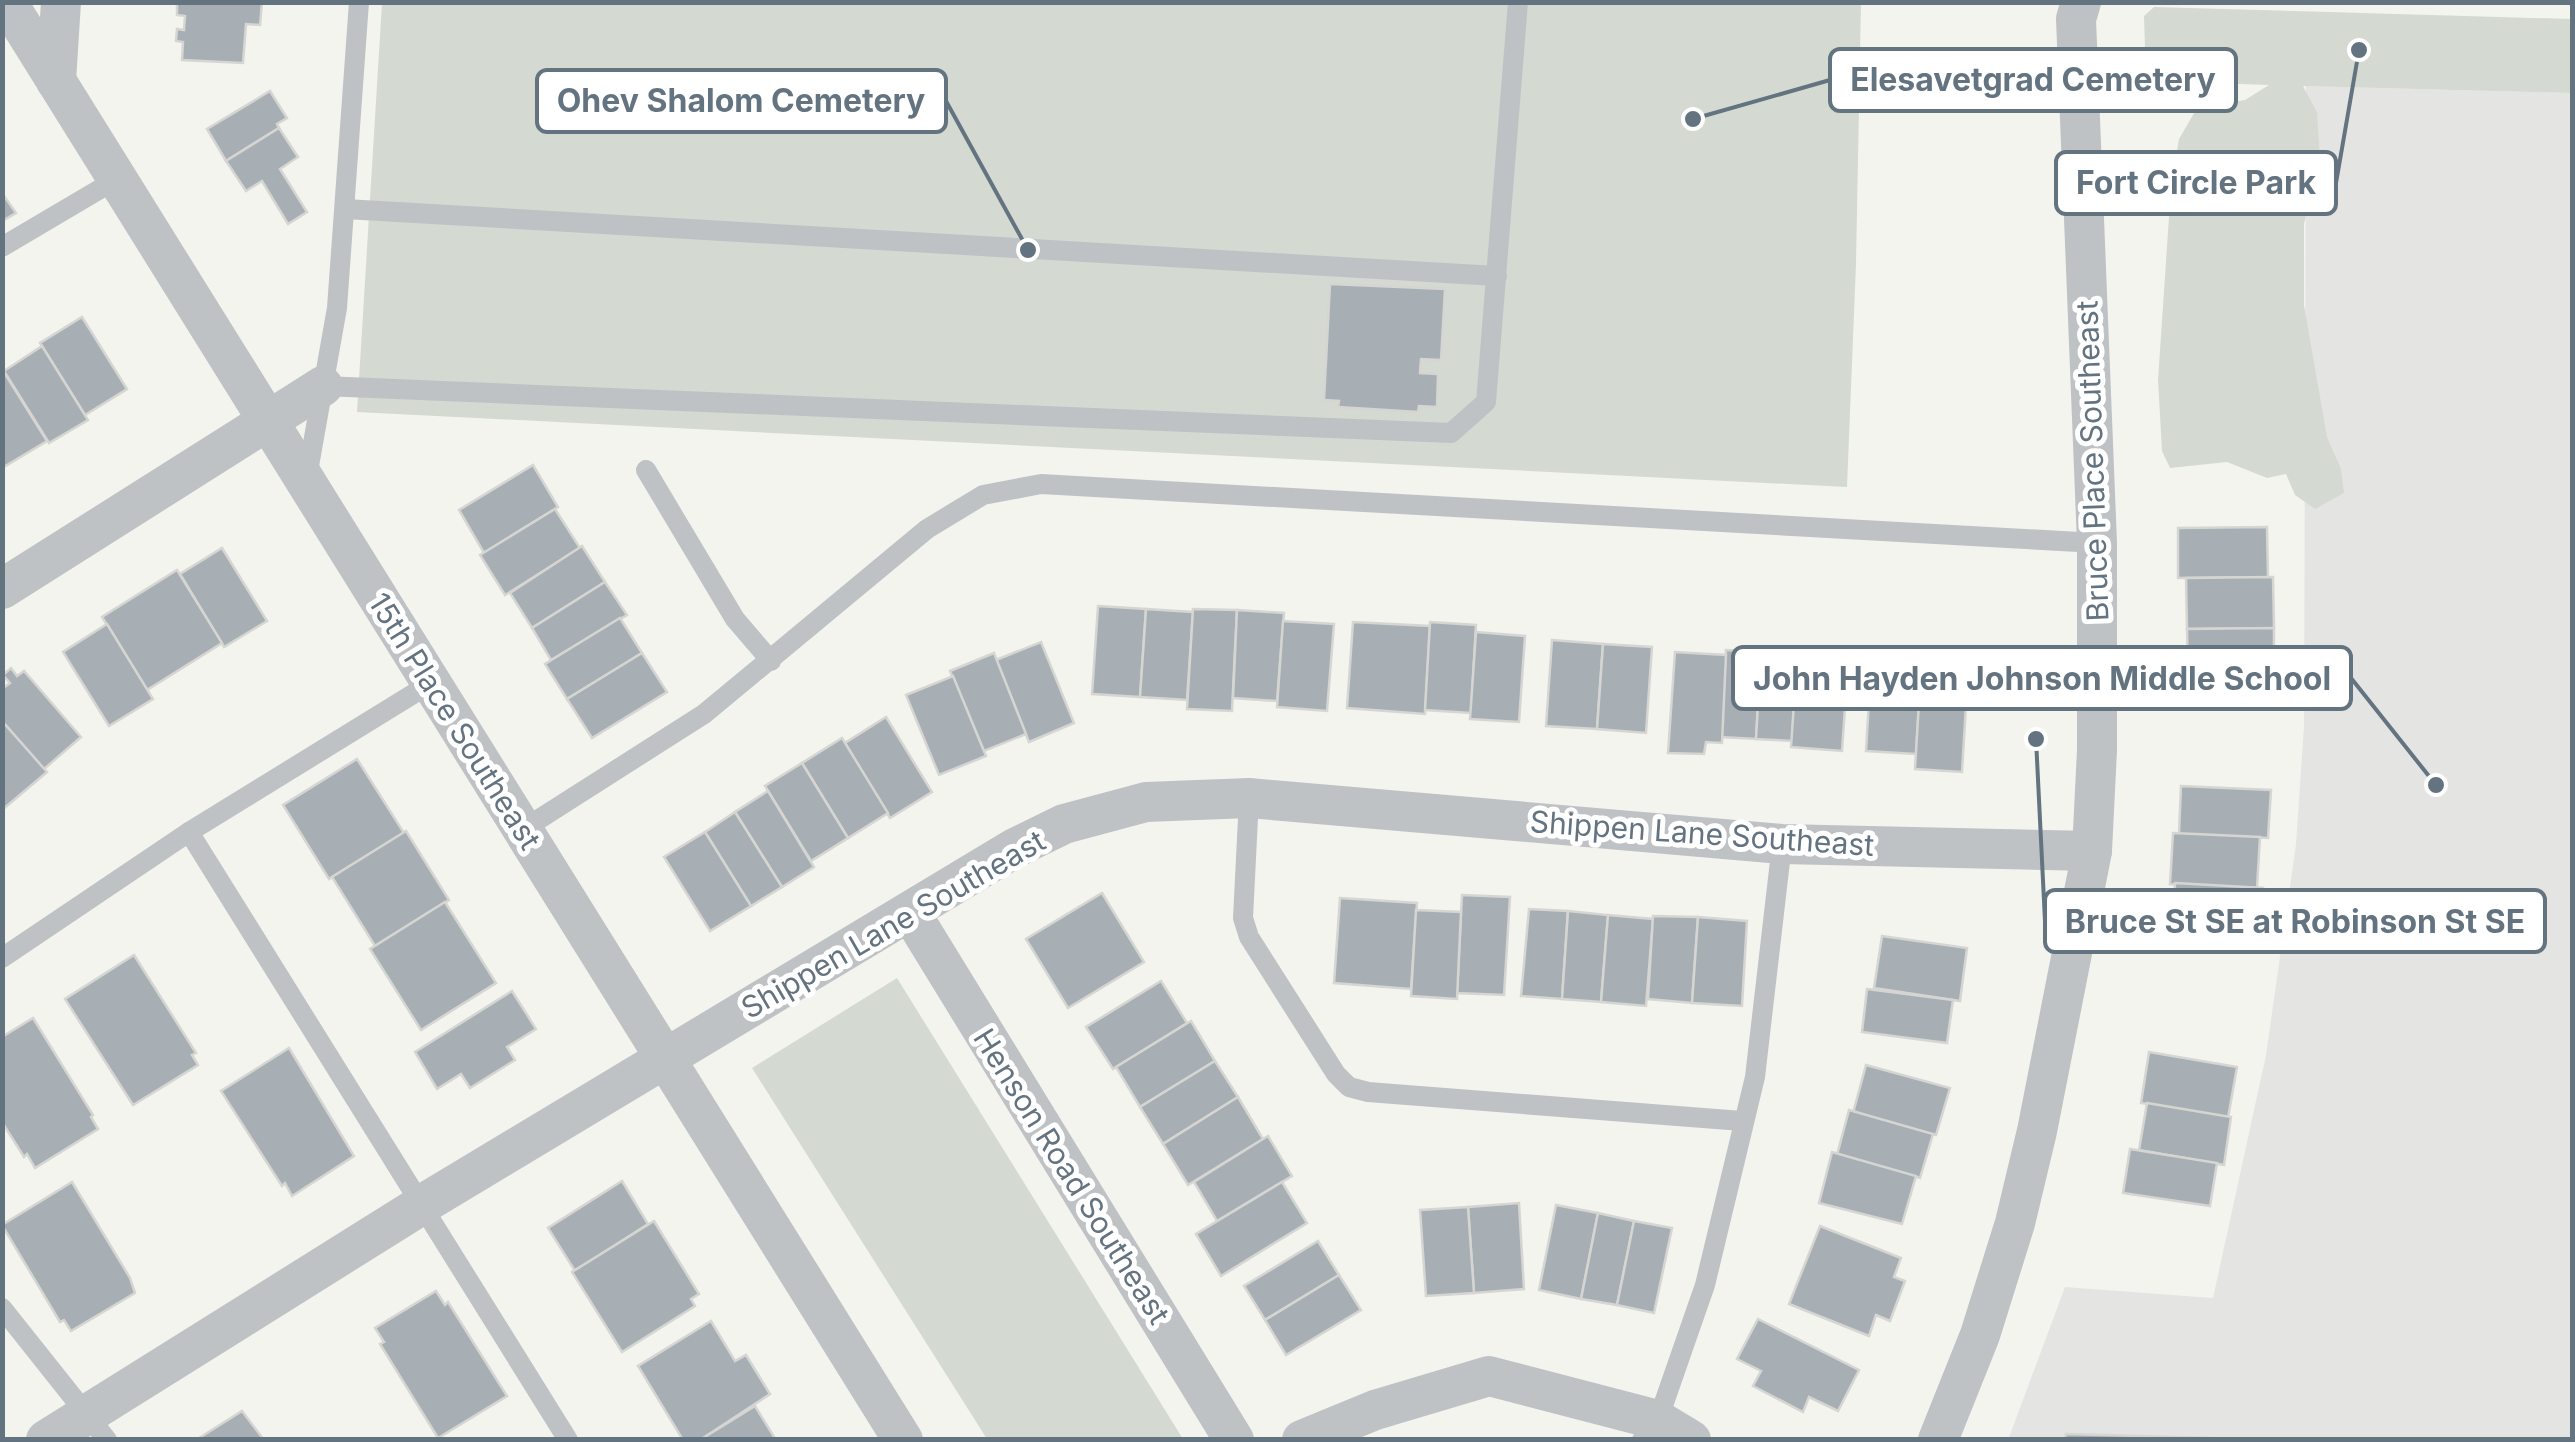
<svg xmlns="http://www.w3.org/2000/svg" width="2575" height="1442" viewBox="0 0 2575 1442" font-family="Inter,sans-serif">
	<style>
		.built { fill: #e4e5e3 }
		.green { fill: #d4dad1 }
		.building { fill: #a7afb4; stroke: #d5d5d2; stroke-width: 2.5 }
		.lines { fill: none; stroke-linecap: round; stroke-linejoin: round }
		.service { stroke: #bec2c5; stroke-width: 20 }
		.minor { stroke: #bec2c5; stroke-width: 40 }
		.labels { text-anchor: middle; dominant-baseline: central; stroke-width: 10; stroke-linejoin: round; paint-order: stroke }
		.street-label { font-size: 30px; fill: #637380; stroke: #fff }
		.leader { fill: none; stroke: #637380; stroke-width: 4 }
		.callout-dot { fill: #637380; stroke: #fff; stroke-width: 4 }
		.callout { fill: #fff; stroke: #637380; stroke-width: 4 }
		.callout-label { font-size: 32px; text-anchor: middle; font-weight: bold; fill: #637380 }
	</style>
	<rect width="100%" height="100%" fill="#f4f4ef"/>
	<!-- built -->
	<polygon class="built" points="2306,86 2572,93 2572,1439 2008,1440 2065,1287 2213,1298 2266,1055 2296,844 2304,726"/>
	<!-- green -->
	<g class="green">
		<polygon points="382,3 1861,3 1856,264 1847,487 357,412"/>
		<polygon points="2154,7 2572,19 2572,93 2303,86 2317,112 2320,159 2304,224 2304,305 2327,437 2341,469 2344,493 2315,509 2295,495 2286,474 2267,478 2227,462 2170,468 2162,451 2158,380 2171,187 2179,139 2197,108 2245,100 2269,85 2146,81 2144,16"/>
		<polygon points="897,978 1183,1439 987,1439 752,1068"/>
	</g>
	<!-- building -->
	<g class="building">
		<polygon points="177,2 262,2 260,25 246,24 243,63 182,60 183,42 176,41 177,29 184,30 185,16 177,15"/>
		<polygon points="270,91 287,118 277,124 279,128 226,161 207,129"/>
		<polygon points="279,128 298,157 280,169 307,212 288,224 262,181 246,191 226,161"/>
		<polygon points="2,193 16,213 2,221"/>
		<polygon points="1330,284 1445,289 1441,360 1421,359 1420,373 1438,374 1437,407 1419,406 1418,412 1338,407 1339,401 1324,400"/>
		<polygon points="82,317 127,389 85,415 40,343"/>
		<polygon points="42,346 88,420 49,443 4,371"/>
		<polygon points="2,369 47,441 2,468"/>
		<polygon points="533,465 558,507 484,553 459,510"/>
		<polygon points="555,509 580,548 505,595 480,555"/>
		<polygon points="2267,527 2268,577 2178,578 2178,528"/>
		<polygon points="582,546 605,582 532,628 510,593"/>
		<polygon points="222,548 267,621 224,647 180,574"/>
		<polygon points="177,570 222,643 147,690 102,617"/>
		<polygon points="2273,577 2274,628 2187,629 2186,578"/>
		<polygon points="605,582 627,615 551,660 532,628"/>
		<polygon points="1098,606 1146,609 1140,697 1092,694"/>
		<polygon points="1146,609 1193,612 1187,700 1140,697"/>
		<polygon points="1193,609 1237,610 1232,711 1187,709"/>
		<polygon points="1237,610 1284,613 1277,701 1233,698"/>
		<polygon points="620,618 642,653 567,699 545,664"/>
		<polygon points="1283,621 1334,624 1327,711 1277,707"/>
		<polygon points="1353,622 1430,626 1425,714 1347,708"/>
		<polygon points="1430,622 1476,625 1471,713 1425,710"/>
		<polygon points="107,624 153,699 109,726 63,652"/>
		<polygon points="2274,628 2274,673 2188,675 2187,629"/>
		<polygon points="1476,632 1525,636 1519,722 1470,719"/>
		<polygon points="1552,640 1603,644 1597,729 1546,726"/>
		<polygon points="1041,642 1074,723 1029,742 996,660"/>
		<polygon points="1603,644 1652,647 1646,733 1597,729"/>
		<polygon points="1726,650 1761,652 1756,739 1720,737"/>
		<polygon points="1675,652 1726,655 1722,743 1706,742 1704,754 1668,753"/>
		<polygon points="1761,652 1797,654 1792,741 1756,739"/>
		<polygon points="642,653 667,692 592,738 567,699"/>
		<polygon points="994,653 1026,734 984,751 950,671"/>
		<polygon points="1797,660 1848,664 1842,751 1791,747"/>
		<polygon points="1871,667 1921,669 1916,754 1866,751"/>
		<polygon points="11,668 17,676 24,671 81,737 44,769 2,721 2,689 10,683 3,675"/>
		<polygon points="1921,669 1968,672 1962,772 1915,769"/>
		<polygon points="953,676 986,756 939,775 906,695"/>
		<polygon points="886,717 932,792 890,818 845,743"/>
		<polygon points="2,721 47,772 2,810"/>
		<polygon points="842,738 888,813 848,838 802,763"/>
		<polygon points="357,759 404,833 329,879 283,805"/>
		<polygon points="802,763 848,838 811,861 765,786"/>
		<polygon points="2181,786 2271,790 2268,838 2179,834"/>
		<polygon points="768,791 814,867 782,887 735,812"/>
		<polygon points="735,812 782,887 751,906 705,832"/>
		<polygon points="406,831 449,900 375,946 332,877"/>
		<polygon points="705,832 751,906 710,931 664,857"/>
		<polygon points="2173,833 2260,837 2257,888 2170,884"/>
		<polygon points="2175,883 2263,888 2260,938 2173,933"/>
		<polygon points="1102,893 1144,962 1068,1008 1026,939"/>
		<polygon points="1462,895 1510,897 1504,995 1457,993"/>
		<polygon points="1340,898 1417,903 1411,989 1334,983"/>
		<polygon points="445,902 496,983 421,1030 370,949"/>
		<polygon points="1529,909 1568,911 1562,999 1521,996"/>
		<polygon points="1416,910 1461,912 1457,999 1411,996"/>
		<polygon points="1568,911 1608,915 1601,1002 1562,999"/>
		<polygon points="1608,915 1653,919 1646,1006 1601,1002"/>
		<polygon points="1653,916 1698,917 1692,1003 1648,999"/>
		<polygon points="1698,917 1747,921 1742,1006 1692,1003"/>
		<polygon points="1882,936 1967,948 1960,1001 1874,988"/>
		<polygon points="134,955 196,1053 192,1055 198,1065 133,1105 65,999"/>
		<polygon points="1161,981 1187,1023 1113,1069 1086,1027"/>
		<polygon points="1867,989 1953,1000 1947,1043 1862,1032"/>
		<polygon points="512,991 536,1029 507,1047 515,1060 470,1088 461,1074 437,1089 415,1052"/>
		<polygon points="33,1018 93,1115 91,1117 98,1129 35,1168 27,1154 24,1157 2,1122 2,1037"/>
		<polygon points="1191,1021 1215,1061 1140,1107 1116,1067"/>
		<polygon points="289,1048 354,1156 292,1196 285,1183 282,1186 221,1091"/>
		<polygon points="2149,1052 2237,1067 2228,1118 2141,1103"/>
		<polygon points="1215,1061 1238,1097 1163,1144 1140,1107"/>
		<polygon points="1866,1065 1950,1088 1936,1135 1853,1113"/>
		<polygon points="1238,1097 1263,1139 1188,1185 1163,1144"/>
		<polygon points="2147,1103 2231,1117 2224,1165 2139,1150"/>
		<polygon points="1849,1110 1933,1134 1920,1178 1837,1155"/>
		<polygon points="1268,1136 1292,1176 1217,1221 1194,1182"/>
		<polygon points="2130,1149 2217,1163 2210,1206 2123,1193"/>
		<polygon points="1832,1152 1916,1176 1902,1224 1819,1203"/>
		<polygon points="622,1181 648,1224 575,1271 548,1228"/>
		<polygon points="72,1182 130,1278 135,1293 71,1331 64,1320 60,1322 2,1225"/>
		<polygon points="1282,1182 1307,1223 1221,1276 1196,1234"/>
		<polygon points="1519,1203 1524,1289 1474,1293 1468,1207"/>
		<polygon points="1556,1205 1598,1213 1581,1299 1539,1290"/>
		<polygon points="1468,1207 1474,1293 1426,1296 1420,1210"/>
		<polygon points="1598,1213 1634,1221 1617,1305 1581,1299"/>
		<polygon points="654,1221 699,1294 691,1299 695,1306 622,1352 572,1272"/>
		<polygon points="1634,1221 1672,1228 1654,1313 1617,1305"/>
		<polygon points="1820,1226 1901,1258 1894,1277 1905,1281 1890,1321 1876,1315 1869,1336 1789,1304"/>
		<polygon points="1318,1241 1339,1275 1265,1320 1244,1286"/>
		<polygon points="1339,1275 1361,1310 1286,1355 1265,1320"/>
		<polygon points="436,1291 445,1305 448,1302 507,1396 438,1438 380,1344 384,1342 375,1328"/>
		<polygon points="1758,1319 1859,1370 1838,1411 1809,1397 1803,1412 1753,1386 1761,1371 1737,1359"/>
		<polygon points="711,1321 735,1361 746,1355 770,1394 700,1440 683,1440 638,1366"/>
		<polygon points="755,1406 776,1440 700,1440"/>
		<polygon points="242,1411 264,1440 196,1440"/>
		<polygon points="2066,1434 2285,1440 2064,1440"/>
	</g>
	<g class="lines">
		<!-- service -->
		<g class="service">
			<polyline points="345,209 1497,276"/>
			<polyline points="2,247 117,179"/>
			<polyline points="323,386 1451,433 1486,402 1518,2"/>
			<polyline points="646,470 735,619 771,661"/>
			<polyline points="307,477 337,308 359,2"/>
			<polyline points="1249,798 1243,918 1249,937 1336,1074 1349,1087 1368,1092 1742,1121"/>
			<polyline points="522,830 704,714 927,529 983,495 1041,484 2097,543"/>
			<polyline points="189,832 431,683"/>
			<polyline points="2,958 189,832 568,1440"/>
			<polyline points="2,1308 107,1440"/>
			<polyline points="1642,1440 1658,1420 1705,1285 1755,1077 1782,844"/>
		</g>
		<!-- minor -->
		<g class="minor">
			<polyline points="7,2 903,1440"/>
			<polyline points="56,81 61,2"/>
			<polyline points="2,589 323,386"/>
			<polyline points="910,912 1234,1440"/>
			<polyline points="46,1440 423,1204 1015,848 1064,824 1146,802 1249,798 1782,844 2092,851"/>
			<polyline points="1302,1440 1375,1410 1489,1376 1658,1420 1691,1440"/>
			<polyline points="1938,1440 1980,1335 2015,1223 2037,1131 2092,851 2097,750 2097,543 2076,19 2081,2"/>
		</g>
	</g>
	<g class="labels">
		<!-- street labels -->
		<g class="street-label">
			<text transform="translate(2092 461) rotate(-92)">Bruce Place Southeast</text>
			<text transform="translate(455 721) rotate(58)">15th Place Southeast</text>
			<text transform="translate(1702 833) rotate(4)">Shippen Lane Southeast</text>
			<text transform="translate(893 924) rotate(-30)">Shippen Lane Southeast</text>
			<text transform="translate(1072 1176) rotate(58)">Henson Road Southeast</text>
		</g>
	</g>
	<!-- callouts -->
	<path class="leader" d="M1693 119L1830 80M1028 250L946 101M2359 50L2336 183M2436 785L2351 678M2036 739L2045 921"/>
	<g class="callout-dot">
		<circle cx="1693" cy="119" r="10"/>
		<circle cx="1028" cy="250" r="10"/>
		<circle cx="2359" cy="50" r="10"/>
		<circle cx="2436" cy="785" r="10"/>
		<circle cx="2036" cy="739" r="10"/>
	</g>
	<g class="callout">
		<rect x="1830" y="49" width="406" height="62" rx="10"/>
		<rect x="537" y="70" width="409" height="62" rx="10"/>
		<rect x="2056" y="152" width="280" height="62" rx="10"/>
		<rect x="1733" y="647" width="618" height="62" rx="10"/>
		<rect x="2045" y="890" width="500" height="62" rx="10"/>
	</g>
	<g class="callout-label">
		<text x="2033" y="91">Elesavetgrad Cemetery</text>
		<text x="741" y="112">Ohev Shalom Cemetery</text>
		<text x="2196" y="194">Fort Circle Park</text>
		<text x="2042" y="690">John Hayden Johnson Middle School</text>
		<text x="2295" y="933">Bruce St SE at Robinson St SE</text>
	</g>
	<!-- border -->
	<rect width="2575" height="1442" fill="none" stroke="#637380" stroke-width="10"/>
</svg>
